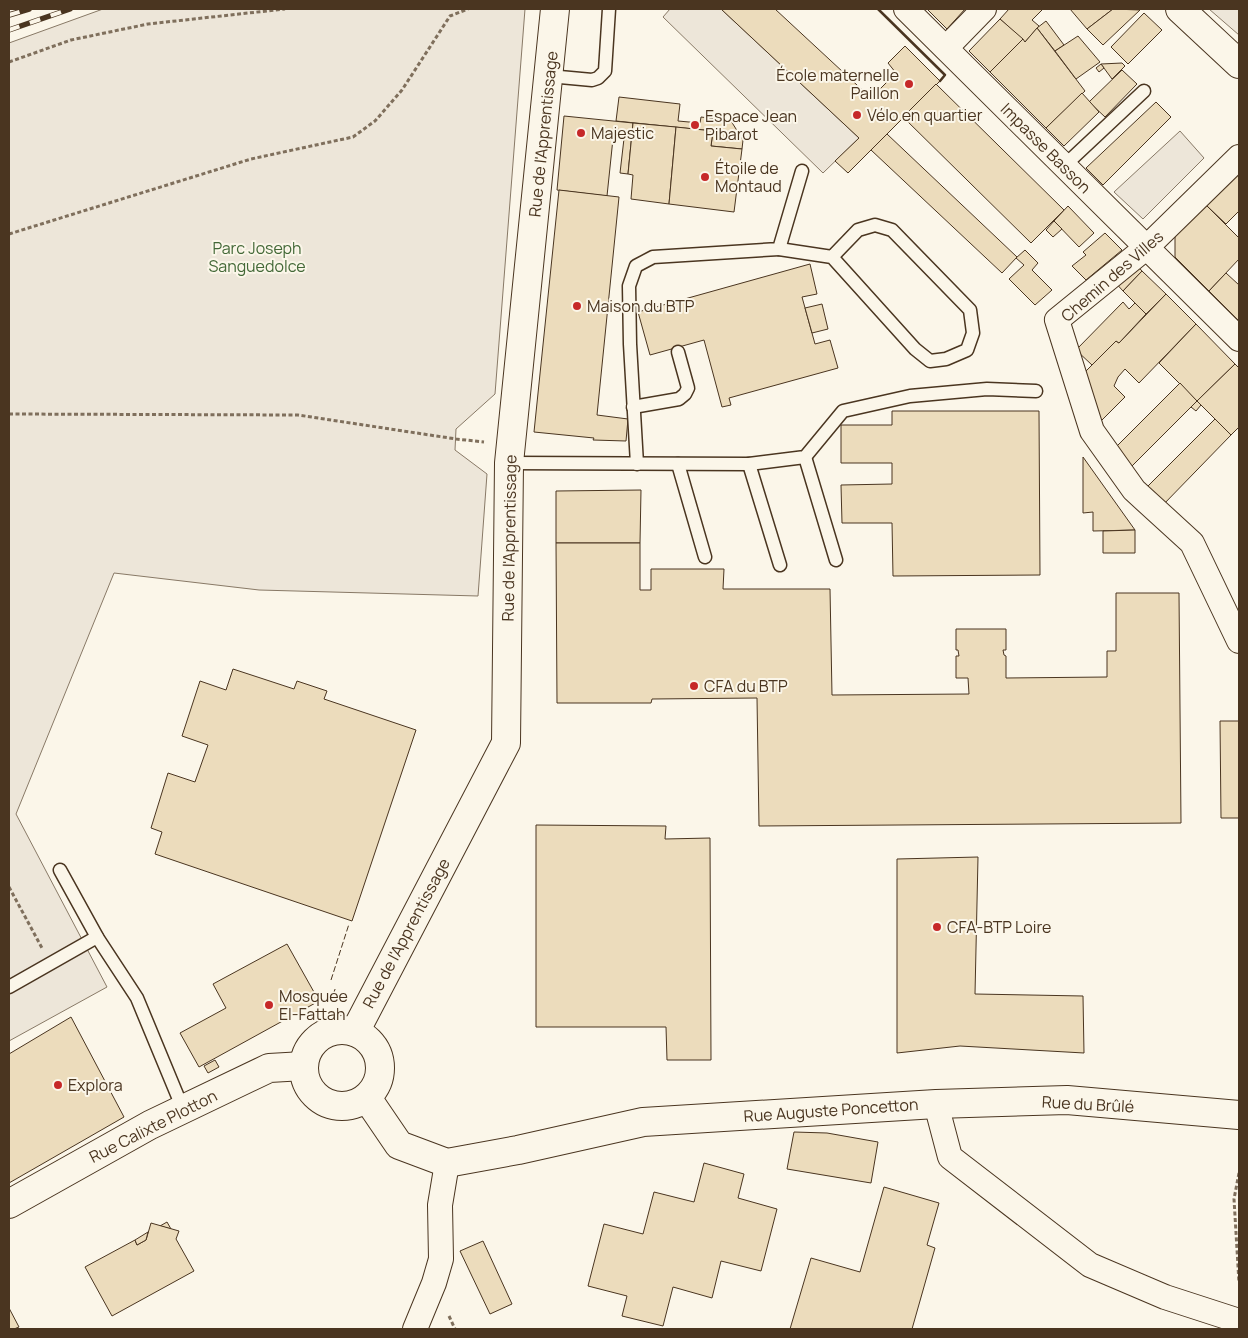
<svg xmlns="http://www.w3.org/2000/svg" width="1248" height="1338" viewBox="0 0 1248 1338" font-family="Manrope,sans-serif">
	<style>
		.green { fill: #ede6d9; stroke: #887966 }
		.building { fill: #ecdcbc; stroke: #4a3520 }
		.lines { fill: none; stroke-linecap: round; stroke-linejoin: round }
		.service-casing { stroke: #4a3520; stroke-width: 15 }
		.minor-casing { stroke: #4a3520; stroke-width: 26 }
		.tertiary-casing { stroke: #4a3520; stroke-width: 30 }
		.secondary-casing { stroke: #4a3520; stroke-width: 30 }
		.path { stroke: #7f6f5c; stroke-width: 3; stroke-dasharray: 4 2.5; stroke-linecap: butt }
		.service { stroke: #fbf6e9; stroke-width: 12 }
		.minor { stroke: #fbf6e9; stroke-width: 24 }
		.tertiary { stroke: #fbf6e9; stroke-width: 28 }
		.secondary { stroke: #fbf6e9; stroke-width: 28 }
		.rail-casing { stroke: #4a3520; stroke-width: 5.5 }
		.rail { stroke: #fbf6e9; stroke-width: 4; stroke-dasharray: 11; stroke-linecap: butt }
		.fence { stroke: #4a3520; stroke-width: 1; stroke-dasharray: 6 2.5; stroke-linecap: butt }
		.wall { stroke: #4a3520; stroke-width: 2.5 }
		.poi-dot { fill: #c62828; stroke: #fbf6e9; stroke-width: 2 }
		.labels { text-anchor: middle; dominant-baseline: central; stroke-width: 4; stroke-linejoin: round; paint-order: stroke }
		.poi-label { font-size: 16px; fill: #4a3520; stroke: #fbf6e9; text-anchor: start }
		.street-label { font-size: 16px; fill: #4a3520; stroke: #fbf6e9 }
		.park-label { font-size: 16px; fill: #436837; stroke: #fbf6e9 }
	</style>
	<rect width="100%" height="100%" fill="#fbf6e9"/>
	<!-- green -->
	<g class="green">
		<polygon points="103,9 525,9 495,394 456,429 455,450 487,474 478,596 259,590 114,573 16,814 107,987 9,1041 9,43"/>
		<polygon points="670,9 721,9 859,138 823,173 663,17"/>
		<polygon points="1209,9 1239,9 1239,35"/>
		<polygon points="1180,131 1204,158 1143,219 1114,192"/>
	</g>
	<!-- building -->
	<g class="building">
		<polygon points="721,9 775,9 871,98 896,73 888,63 905,46 940,81 848,173 835,161 859,138"/>
		<polygon points="927,9 965,9 947,29"/>
		<polygon points="1009,9 1043,9 1032,20 1039,26 1025,42 1000,19"/>
		<polygon points="1070,9 1113,9 1087,29"/>
		<polygon points="1113,9 1140,10 1103,45 1087,29"/>
		<polygon points="1144,13 1162,30 1128,64 1111,47"/>
		<polygon points="1000,19 1023,39 990,72 969,51"/>
		<polygon points="1046,21 1064,45 1055,51 1037,28"/>
		<polygon points="1037,28 1085,91 1046,128 990,72 1023,39 1025,42"/>
		<polygon points="1078,36 1100,62 1076,79 1055,51"/>
		<polygon points="1122,63 1125,66 1112,79 1101,64"/>
		<polygon points="1101,64 1104,68 1099,72 1096,68"/>
		<polygon points="1122,70 1137,84 1105,117 1089,102"/>
		<polygon points="936,84 1064,210 1031,243 903,117"/>
		<polygon points="1082,93 1099,112 1064,146 1046,128"/>
		<polygon points="619,97 680,104 678,121 700,123 701,117 731,121 743,140 742,149 711,146 713,131 616,121"/>
		<polygon points="1156,102 1171,117 1103,185 1086,168"/>
		<polygon points="564,116 633,123 628,174 620,173 625,130 614,129 607,196 557,190"/>
		<polygon points="633,123 676,127 669,204 631,199 633,175 628,174"/>
		<polygon points="676,127 713,131 711,146 742,149 734,212 669,204"/>
		<polygon points="887,134 1017,257 1002,273 871,150"/>
		<polygon points="1239,172 1239,211 1226,224 1206,205"/>
		<polygon points="559,190 619,197 597,415 628,419 626,441 593,440 594,438 534,432"/>
		<polygon points="1206,205 1239,238 1239,259 1209,291 1175,257 1175,237"/>
		<polygon points="1068,206 1094,233 1079,247 1054,221"/>
		<polygon points="1054,221 1062,229 1053,237 1046,230"/>
		<polygon points="1105,233 1122,250 1086,280 1072,266 1086,255 1083,252"/>
		<polygon points="1025,250 1038,263 1032,270 1052,290 1035,305 1009,279 1024,265 1016,258"/>
		<polygon points="1133,261 1142,271 1123,291 1113,280"/>
		<polygon points="810,264 817,294 802,297 815,344 830,340 838,368 729,398 731,405 722,407 704,340 650,355 638,312"/>
		<polygon points="1142,271 1166,294 1146,314 1123,291"/>
		<polygon points="1226,273 1239,285 1239,321 1209,291"/>
		<polygon points="1166,294 1196,324 1139,383 1125,369 1118,377 1114,386 1125,397 1099,423 1082,375 1116,341 1119,343"/>
		<polygon points="1123,302 1129,309 1135,303 1146,314 1119,343 1116,341 1092,365 1076,350"/>
		<polygon points="822,304 828,329 812,333 805,308"/>
		<polygon points="1196,324 1235,364 1197,401 1159,363"/>
		<polygon points="1235,364 1239,368 1239,427 1231,435 1197,401"/>
		<polygon points="1180,383 1197,401 1128,470 1114,449"/>
		<polygon points="1197,401 1201,405 1196,411 1191,407"/>
		<polygon points="892,411 1039,411 1040,575 893,576 892,523 842,523 841,485 892,484 892,463 841,463 841,425 892,425"/>
		<polygon points="1215,419 1231,435 1161,507 1145,489"/>
		<polygon points="1083,457 1135,530 1093,531 1093,512 1083,513"/>
		<polygon points="641,490 640,543 556,543 556,491"/>
		<polygon points="1135,530 1135,553 1103,553 1103,531"/>
		<polygon points="556,543 640,543 640,590 651,590 651,569 724,569 723,589 830,589 832,695 969,694 968,678 956,678 956,656 959,656 958,650 956,650 956,629 1006,629 1006,650 1003,650 1004,655 1006,656 1006,678 1107,677 1107,651 1116,651 1116,593 1179,593 1181,823 759,826 757,698 652,699 651,703 557,703"/>
		<polygon points="233,669 294,689 297,681 327,691 324,699 416,730 352,921 155,854 162,832 151,828 168,773 195,782 208,745 182,736 200,681 226,690"/>
		<polygon points="1220,721 1239,721 1239,818 1221,818"/>
		<polygon points="536,825 666,826 665,839 710,838 711,1060 667,1060 666,1027 536,1027"/>
		<polygon points="978,857 975,994 1083,996 1084,1053 960,1046 897,1053 897,859"/>
		<polygon points="287,944 319,1001 199,1067 180,1033 226,1008 213,984"/>
		<polygon points="71,1017 124,1117 9,1183 9,1054"/>
		<polygon points="215,1060 219,1067 208,1073 204,1066"/>
		<polygon points="794,1132 827,1133 878,1142 871,1183 787,1169"/>
		<polygon points="704,1163 744,1174 738,1198 777,1209 761,1271 721,1261 712,1298 673,1287 663,1326 622,1316 627,1296 588,1286 604,1224 643,1234 654,1192 694,1202"/>
		<polygon points="884,1187 939,1203 927,1245 935,1248 912,1329 790,1329 811,1258 860,1272"/>
		<polygon points="167,1222 171,1229 160,1226"/>
		<polygon points="151,1223 179,1231 176,1239 194,1271 112,1316 85,1267 135,1240 137,1245 146,1240"/>
		<polygon points="148,1232 146,1240 137,1245 135,1240"/>
		<polygon points="483,1241 512,1304 490,1314 460,1251"/>
		<polygon points="9,1308 19,1327 14,1329 9,1329"/>
	</g>
	<g class="lines">
		<defs>
			<g id="service">
				<polyline points="549,76 592,80 598,78 605,71 609,9"/>
				<polyline points="1064,166 1144,91"/>
				<polyline points="779,249 832,257 915,349 930,361 946,359 967,350 973,333 970,310 892,230 875,225 858,230 832,257"/>
				<polyline points="633,407 679,399 685,394 688,388 678,352"/>
				<polyline points="805,457 836,560"/>
				<polyline points="509,463 749,464 805,457 843,411 910,396 987,389 1036,391"/>
				<polyline points="637,464 630,344 629,286 636,266 653,257 779,249 802,171"/>
				<polyline points="678,464 705,557"/>
				<polyline points="749,464 780,565"/>
				<polyline points="60,870 97,937 137,998 183,1109"/>
				<polyline points="9,987 97,937"/>
			</g>
			<g id="minor">
				<polyline points="906,9 1239,339"/>
				<polyline points="946,48 984,9"/>
				<polyline points="1239,157 1147,247 1057,320 1092,431 1134,490 1192,543 1239,641"/>
				<polyline points="936,1104 950,1157 1090,1265 1165,1297 1239,1321"/>
				<polyline points="415,1329 434,1283 441,1259 440,1205 447,1163"/>
			</g>
			<g id="tertiary">
				<polyline points="1180,9 1239,64"/>
				<circle cx="342" cy="1068" r="38"/>
				<polyline points="355,1032 506,743 509,463 555,9"/>
				<polyline points="9,1204 150,1125 269,1068 304,1066"/>
			</g>
			<polyline id="secondary" points="367,1098 399,1145 447,1163 518,1150 643,1122 936,1104 1067,1100 1239,1115"/>
		</defs>
		<!-- service casing -->
		<use href="#service" class="service-casing"/>
		<!-- minor casing -->
		<use href="#minor" class="minor-casing"/>
		<!-- tertiary casing -->
		<use href="#tertiary" class="tertiary-casing"/>
		<!-- secondary casing -->
		<use href="#secondary" class="secondary-casing"/>
		<!-- path -->
		<g class="path">
			<polyline points="9,62 71,40 148,24 285,9"/>
			<polyline points="9,234 251,159 353,137 375,121 402,90 450,16 468,9"/>
			<polyline points="9,414 298,415 456,439 484,442"/>
			<polyline points="9,887 42,948"/>
			<polyline points="1239,1173 1234,1199 1239,1283"/>
			<polyline points="449,1316 455,1329"/>
		</g>
		<!-- service -->
		<use href="#service" class="service"/>
		<!-- minor -->
		<use href="#minor" class="minor"/>
		<!-- tertiary -->
		<use href="#tertiary" class="tertiary"/>
		<!-- secondary -->
		<use href="#secondary" class="secondary"/>
		<defs>
			<g id="rail">
				<polyline points="9,15 29,9"/>
				<polyline points="9,30 70,9"/>
			</g>
		</defs>
		<!-- rail casing -->
		<use href="#rail" class="rail-casing"/>
		<!-- rail -->
		<use href="#rail" class="rail"/>
		<!-- fence -->
		<polyline class="fence" points="331,980 349,924"/>
		<!-- wall -->
		<polyline class="wall" points="878,9 945,75 940,81"/>
	</g>
	<!-- markers -->
	<g class="poi-dot">
		<circle cx="909" cy="84" r="5"/>
		<circle cx="857" cy="115" r="5"/>
		<circle cx="695" cy="125" r="5"/>
		<circle cx="581" cy="133" r="5"/>
		<circle cx="705" cy="177" r="5"/>
		<circle cx="577" cy="306" r="5"/>
		<circle cx="694" cy="686" r="5"/>
		<circle cx="937" cy="927" r="5"/>
		<circle cx="269" cy="1005" r="5"/>
		<circle cx="58" cy="1085" r="5"/>
	</g>
	<g class="labels">
		<!-- poi labels -->
		<g class="poi-label">
			<text x="899" y="75" text-anchor="end">École maternelle<tspan x="899" dy="18">Paillon</tspan></text>
			<text x="867" y="115">Vélo en quartier</text>
			<text x="705" y="116">Espace Jean<tspan x="705" dy="18">Pibarot</tspan></text>
			<text x="591" y="133">Majestic</text>
			<text x="715" y="168">Étoile de<tspan x="715" dy="18">Montaud</tspan></text>
			<text x="587" y="306">Maison du BTP</text>
			<text x="704" y="686">CFA du BTP</text>
			<text x="947" y="927">CFA-BTP Loire</text>
			<text x="279" y="996">Mosquée<tspan x="279" dy="18">El-Fattah</tspan></text>
			<text x="68" y="1085">Explora</text>
		</g>
		<!-- street labels -->
		<g class="street-label">
			<text transform="translate(543 134) rotate(-84)">Rue de l'Apprentissage</text>
			<text transform="translate(1046 148) rotate(45)">Impasse Basson</text>
			<text transform="translate(1112 276) rotate(-41)">Chemin des Villes</text>
			<text transform="translate(509 538) rotate(-89)">Rue de l'Apprentissage</text>
			<text transform="translate(406 933) rotate(-62)">Rue de l'Apprentissage</text>
			<text transform="translate(1088 1104) rotate(3)">Rue du Brûlé</text>
			<text transform="translate(831 1110) rotate(-4)">Rue Auguste Poncetton</text>
			<text transform="translate(153 1126) rotate(-27)">Rue Calixte Plotton</text>
		</g>
		<!-- park labels -->
		<g class="park-label">
			<text x="257" y="248">Parc Joseph<tspan x="257" dy="18">Sanguedolce</tspan></text>
		</g>
	</g>
	<!-- border -->
	<rect width="1248" height="1338" fill="none" stroke="#4a3520" stroke-width="20"/>
</svg>
